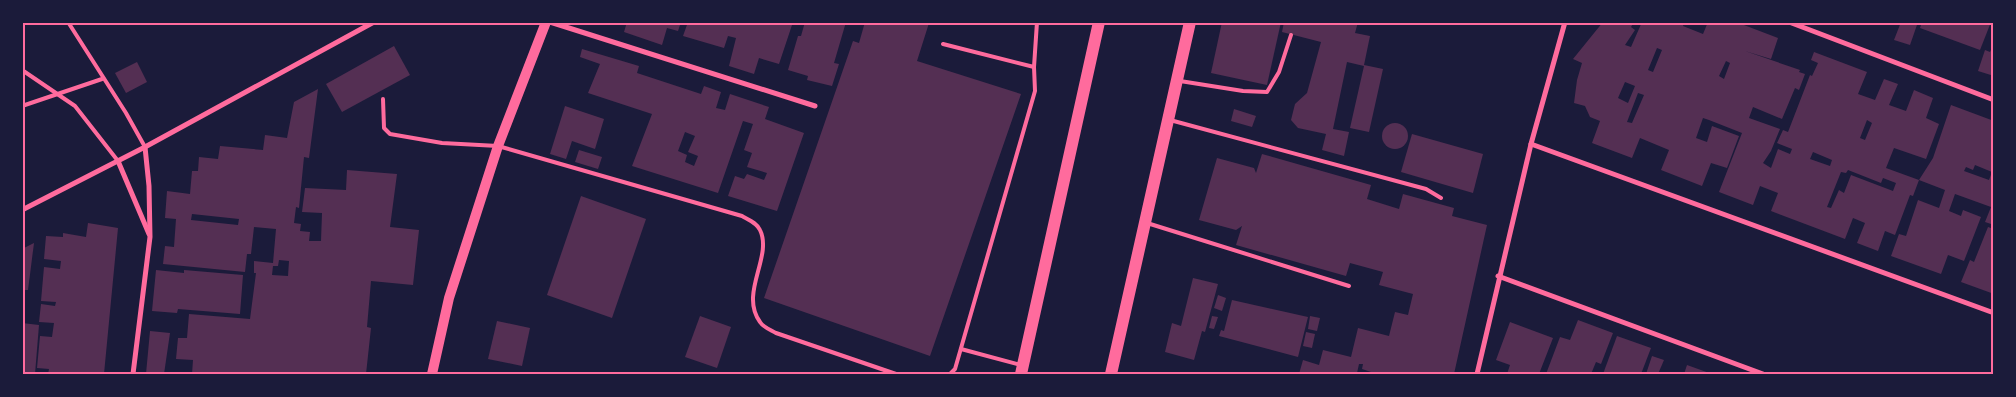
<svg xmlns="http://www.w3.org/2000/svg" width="2016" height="397" viewBox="0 0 2016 397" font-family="'Golos Text',sans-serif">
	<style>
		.building { fill: #542f53; fill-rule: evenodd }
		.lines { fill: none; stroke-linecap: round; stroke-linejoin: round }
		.service { stroke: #ff6b9d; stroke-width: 4 }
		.minor { stroke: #ff6b9d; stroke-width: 5 }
		.secondary { stroke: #ff6b9d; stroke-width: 10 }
		.primary { stroke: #ff6b9d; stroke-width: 12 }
		.neatline { fill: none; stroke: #ff6b9d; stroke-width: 2 }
	</style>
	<rect width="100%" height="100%" fill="#1b1b3a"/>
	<!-- building -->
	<g class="building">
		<polygon points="627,22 681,22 678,31 667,28 662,45 624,32"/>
		<polygon points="688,22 793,22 779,64 759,58 754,74 729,66 736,38 728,36 724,48 683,36"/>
		<polygon points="805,22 846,22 834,63 839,64 832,86 807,80 808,76 788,70 798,36 801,36"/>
		<polygon points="865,22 929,23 917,61 1021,94 930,356 764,298 853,41 859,43"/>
		<polygon points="1222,22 1281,22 1267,85 1211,73"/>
		<polygon points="1284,22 1358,22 1355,33 1370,36 1364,65 1383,69 1369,132 1350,128 1364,66 1347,62 1333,129 1349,132 1344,156 1322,150 1326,134 1298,128 1291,120 1295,104 1307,93 1321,42 1282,32"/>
		<path d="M 1603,22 L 1634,22 L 1631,27 L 1635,30 L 1625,45 L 1631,47 L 1642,22 L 1684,22 L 1683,26 L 1703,34 L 1708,22 L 1736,22 L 1778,38 L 1771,59 L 1745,51 L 1800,70 L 1799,72 L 1805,74 L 1799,90 L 1795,88 L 1782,119 L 1753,107 L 1749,118 L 1780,129 L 1771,151 L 1763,163 L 1771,168 L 1778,149 L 1790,154 L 1792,149 L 1777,143 L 1783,130 L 1788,132 L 1810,75 L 1812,76 L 1818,63 L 1811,60 L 1814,52 L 1867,72 L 1858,94 L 1875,100 L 1884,79 L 1898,84 L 1889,105 L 1906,111 L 1914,90 L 1933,98 L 1926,118 L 1939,124 L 1926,159 L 1894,148 L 1886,168 L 1919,180 L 1913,196 L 1910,195 L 1895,235 L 1885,231 L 1878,251 L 1857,243 L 1865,223 L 1853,218 L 1845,239 L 1771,211 L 1778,193 L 1760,186 L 1753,205 L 1719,192 L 1742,133 L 1709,120 L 1703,118 L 1696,138 L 1707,142 L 1712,126 L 1739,136 L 1727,168 L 1711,163 L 1702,186 L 1661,170 L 1669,150 L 1640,138 L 1632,158 L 1592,143 L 1600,121 L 1590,117 L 1585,106 L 1574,103 L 1577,80 L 1582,63 L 1573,59 ZM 1657,48 L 1662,50 L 1653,72 L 1648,70 ZM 1726,61 L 1730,63 L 1724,79 L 1719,76 ZM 1625,82 L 1635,86 L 1628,103 L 1618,98 ZM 1638,93 L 1644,95 L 1632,123 L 1627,122 ZM 1867,120 L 1872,123 L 1865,140 L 1860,138 ZM 1813,152 L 1832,160 L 1830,166 L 1810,159 ZM 1848,170 L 1881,183 L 1883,178 L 1896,183 L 1893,191 L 1851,175 L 1844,193 L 1839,190 L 1831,208 L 1827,207 L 1841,172 L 1846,173 Z"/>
		<polygon points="1901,22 1918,22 1910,45 1894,40"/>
		<polygon points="1922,22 1991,22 1980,50 1920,28"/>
		<polygon points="1994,43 1994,76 1978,71 1985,50 1990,52"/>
		<polygon points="394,46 410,75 342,112 326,84"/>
		<path d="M 582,49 L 639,66 L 637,73 L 701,94 L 704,86 L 721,92 L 716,108 L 725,110 L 730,94 L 769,107 L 765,119 L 804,133 L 777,211 L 728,196 L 735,176 L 744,179 L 747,174 L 764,180 L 767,173 L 747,167 L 752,153 L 744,150 L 753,124 L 743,121 L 718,193 L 632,166 L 652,114 L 588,93 L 600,64 L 580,57 ZM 685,132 L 695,136 L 688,152 L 698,156 L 694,166 L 685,162 L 687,155 L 678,151 Z"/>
		<polygon points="137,62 147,82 126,93 115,73"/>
		<path d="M 318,89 L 309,158 L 304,157 L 299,208 L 296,207 L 294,223 L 301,224 L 300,231 L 310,232 L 309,241 L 321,241 L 322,213 L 302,212 L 305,188 L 346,190 L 347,170 L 397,174 L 390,227 L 419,230 L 413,285 L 371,281 L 367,327 L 371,328 L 366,374 L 192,374 L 193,360 L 176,359 L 178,338 L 187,338 L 189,314 L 250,319 L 256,273 L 254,273 L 254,261 L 273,263 L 276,229 L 254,227 L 251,254 L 247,254 L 245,272 L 163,264 L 165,246 L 174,247 L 176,219 L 165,218 L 167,191 L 190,194 L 192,171 L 198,171 L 199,157 L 218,159 L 220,146 L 263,150 L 265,135 L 287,138 L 294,102 ZM 192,214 L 239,219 L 238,225 L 191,220 ZM 279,260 L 289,261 L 288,276 L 272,275 L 273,266 L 278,266 Z"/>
		<path d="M 1951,105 L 1994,121 L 1994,225 L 1985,222 L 1991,207 L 1955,194 L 1949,211 L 1961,216 L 1963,210 L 1981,217 L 1964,261 L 1948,255 L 1941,274 L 1891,256 L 1899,234 L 1906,236 L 1918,200 L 1939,208 L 1945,190 L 1919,180 L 1933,158 ZM 1975,165 L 1992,172 L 1989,180 L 1964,171 L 1966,167 L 1973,170 Z"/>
		<polygon points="565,106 604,119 595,149 572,141 566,159 550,154"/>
		<polygon points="1234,109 1256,116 1252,127 1231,121"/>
		<circle cx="1395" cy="136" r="13"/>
		<polygon points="1412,134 1483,154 1473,193 1401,172"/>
		<polygon points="579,150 602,157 598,169 575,162"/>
		<polygon points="1262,154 1371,185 1367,199 1399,209 1403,194 1454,208 1452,216 1487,225 1454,374 1377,374 1362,369 1363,364 1359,364 1357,373 1354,374 1299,374 1303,360 1319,365 1323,350 1351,357 1358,328 1389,336 1395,312 1408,315 1413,294 1379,285 1383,272 1350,263 1346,276 1236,245 1242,226 1236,230 1199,220 1217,158 1254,168 1256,173"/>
		<polygon points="581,196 646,219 612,318 547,295"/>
		<polygon points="88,223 118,228 104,374 48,374 49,369 37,368 40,336 52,337 54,323 39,322 41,304 55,306 56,302 41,301 44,267 60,269 61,261 44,259 46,236 63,237 63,233 86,237"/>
		<polygon points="1988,227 1994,229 1994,294 1961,282 1970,260 1974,262"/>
		<polygon points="34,243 28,290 22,290 22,249"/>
		<polygon points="156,270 184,273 184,270 243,275 240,314 178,309 177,313 152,311"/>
		<polygon points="1193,278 1218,284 1205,332 1202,331 1194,360 1165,352 1172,323 1181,326"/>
		<polygon points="1218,295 1226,298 1222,311 1214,308"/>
		<polygon points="1232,300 1308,317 1298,357 1219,336 1221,330 1224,331"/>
		<polygon points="700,316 731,327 717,368 685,357"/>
		<polygon points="1212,316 1218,317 1214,329 1209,328"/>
		<polygon points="1310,316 1320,318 1317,331 1308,329"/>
		<polygon points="1578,320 1613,333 1601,364 1596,362 1591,374 1546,374 1560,337 1570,340"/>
		<polygon points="497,321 530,328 522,366 488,359"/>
		<polygon points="1510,322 1553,338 1539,374 1507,374 1510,365 1496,360"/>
		<polygon points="22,323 39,325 35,374 22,374"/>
		<polygon points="150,331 170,333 164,374 146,374"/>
		<polygon points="1306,332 1315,334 1312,348 1303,346"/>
		<polygon points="1617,336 1651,348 1641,374 1603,374"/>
		<polygon points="1652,356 1664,360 1658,374 1646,374"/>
		<polygon points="1687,365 1712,374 1684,374"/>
	</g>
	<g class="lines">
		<!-- service -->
		<g class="service">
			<polyline points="68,22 126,113 145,147"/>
			<polyline points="943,44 1034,67"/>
			<polyline points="22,70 75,106 118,161"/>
			<polyline points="1180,81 1243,91 1267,92 1279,72 1291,35"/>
			<path d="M 383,99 L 384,128 L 390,134 L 442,143 L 498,146 L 742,216 C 749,220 757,223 760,230 C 773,257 739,293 760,322 C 763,327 771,330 776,333 L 896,374"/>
			<polyline points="22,106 102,79"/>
			<polyline points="1170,120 1426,189 1441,198"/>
			<polyline points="1147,223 1349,286"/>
			<polyline points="961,349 1021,365"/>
			<polyline points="950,374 955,369 1035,91 1034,67 1037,22"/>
		</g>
		<!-- minor -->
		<g class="minor">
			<polyline points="550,22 815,106"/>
			<polyline points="1789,22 1994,100"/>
			<polyline points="1531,144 1994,313"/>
			<polyline points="118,161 149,234"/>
			<polyline points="22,210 145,147 374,22"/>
			<polyline points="1498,276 1763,374"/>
			<polyline points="133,374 150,237 149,186 145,147"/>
			<polyline points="1477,374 1531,144 1565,22"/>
		</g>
		<!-- secondary -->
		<polyline class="secondary" points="432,374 449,298 498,146 546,22"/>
		<!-- primary -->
		<g class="primary">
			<polyline points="1021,374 1099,22"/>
			<polyline points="1111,374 1190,22"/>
		</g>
	</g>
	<!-- border -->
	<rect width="2016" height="397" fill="none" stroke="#1b1b3a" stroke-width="48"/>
	<rect x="24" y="24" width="1968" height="349" class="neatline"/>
</svg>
